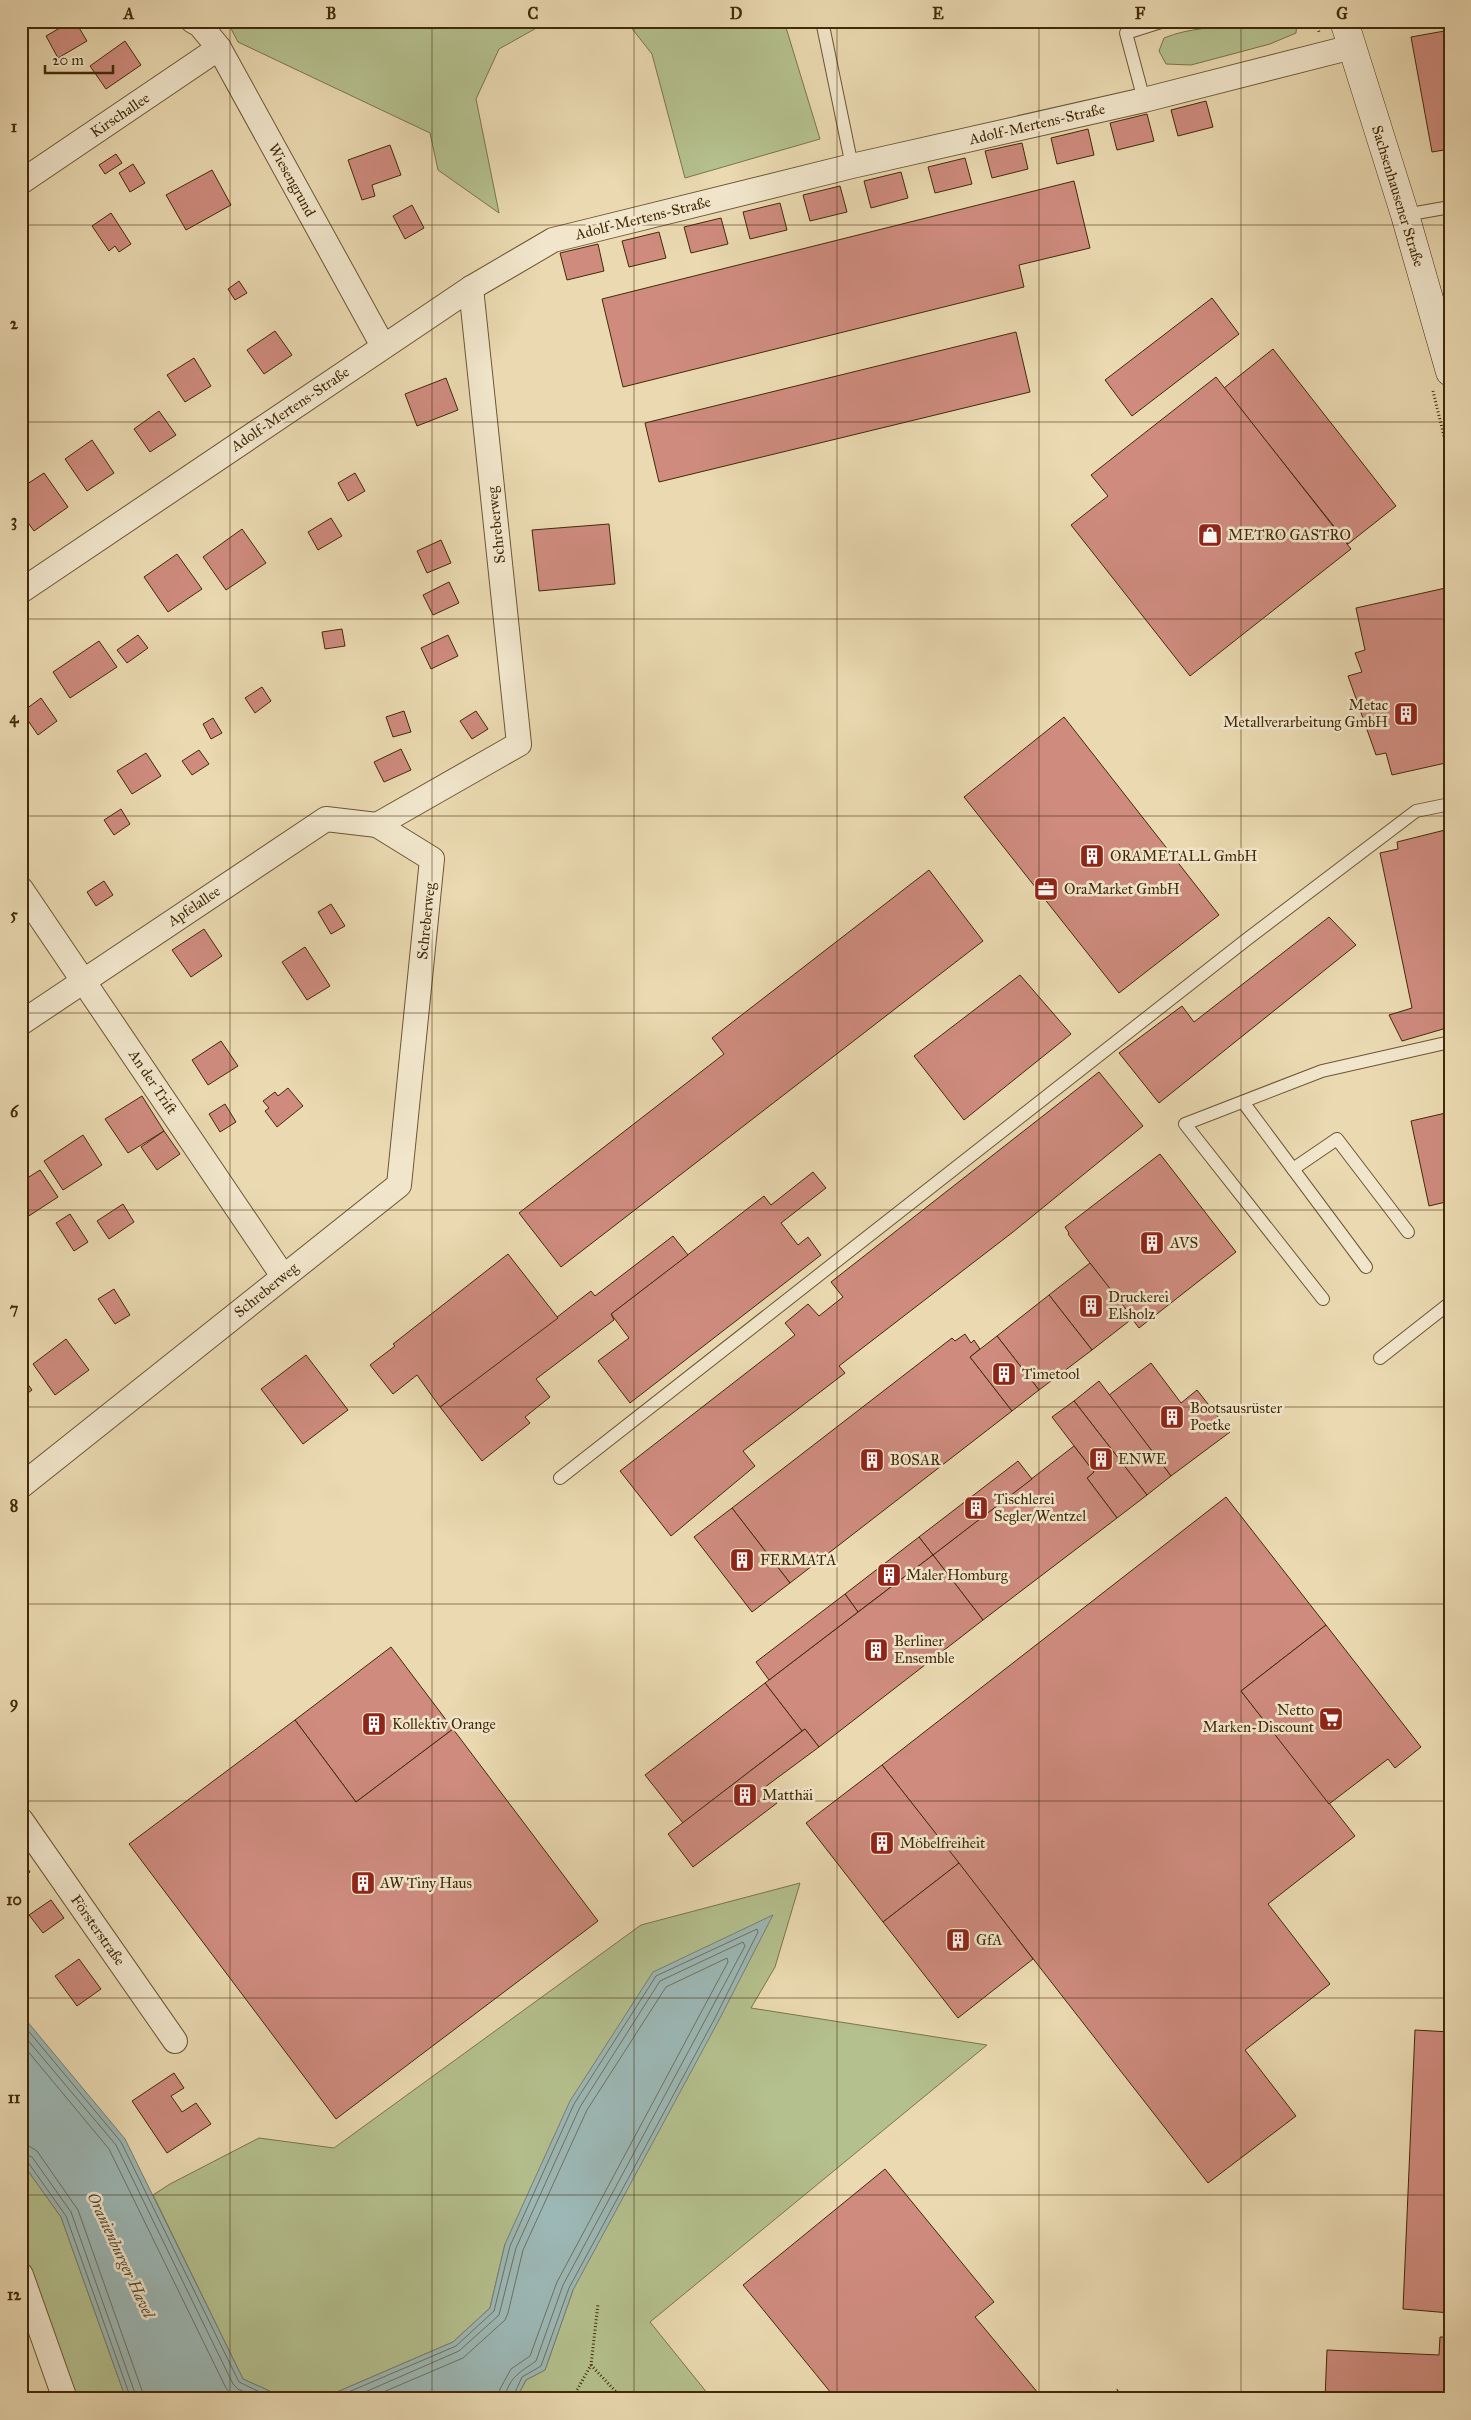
<svg xmlns="http://www.w3.org/2000/svg" width="1471" height="2420" viewBox="0 0 1471 2420" font-family="'IM FELL Great Primer',serif">
	<style>
		.green { fill: #b4c08e; stroke: #7b754a }
		.water { fill: #9cb8b6; stroke: #787f70 }
		.lines { fill: none; stroke-linecap: round; stroke-linejoin: round }
		.shore { stroke: #6f715e; stroke-width: 1 }
		.building { fill: #ce8b7e; stroke: #422a07 }
		.service-casing { stroke: #6c5632; stroke-width: 14 }
		.minor-casing { stroke: #6c5632; stroke-width: 26 }
		.secondary-casing { stroke: #422a07; stroke-width: 29 }
		.path { stroke: #422a07; stroke-width: 3; stroke-dasharray: 1 2.5; stroke-linecap: butt }
		.service { stroke: #f1e6cc; stroke-width: 12 }
		.minor { stroke: #f1e6cc; stroke-width: 24 }
		.secondary { stroke: #f1e6cc; stroke-width: 28 }
		.grid { fill: none; stroke: #422a07; stroke-width: 1; stroke-opacity: 0.55 }
		.labels { text-anchor: middle; dominant-baseline: central; stroke-width: 5; stroke-linejoin: round; paint-order: stroke }
		.street-label { font-size: 15px; fill: #422a07; stroke: #f1e6cc }
		.poi-label { font-size: 15px; fill: #422a07; stroke: #f1e6cc; text-anchor: start }
		.water-label { font-size: 16px; font-style: italic; fill: #584e33; stroke: #f1e6cc }
		.neatline { fill: none; stroke: #422a07; stroke-width: 2 }
		.grid-label { font-size: 16px; text-anchor: middle; font-weight: bold; fill: #422a07 }
	</style>
	<rect width="100%" height="100%" fill="#ead9b1"/>
	<filter id="stains"><feTurbulence type="fractalNoise" baseFrequency=".004" numOctaves="4"/><feColorMatrix values="0 0 0 0 .2 0 0 0 0 .09 0 0 0 0 .02 0 0 0 .5 -.17"/></filter>
	<radialGradient id="worn" r=".72"><stop offset=".6" stop-color="#630" stop-opacity="0"/><stop offset="1" stop-color="#630" stop-opacity=".3"/></radialGradient>
	<!-- green -->
	<g class="green">
		<polygon points="227,21 549,21 499,49 476,99 499,213 438,170 430,133 238,42"/>
		<polygon points="626,21 784,21 820,139 685,178 652,54"/>
		<path d="M 1244,21 L 1297,21 L 1296,33 L 1270,44 L 1191,65 L 1166,64 L 1159,51 L 1164,38 C 1190,27 1217,29 1244,21 Z"/>
		<polygon points="800,1883 775,1967 751,2008 987,2045 650,2322 712,2399 516,2399 526,2380 545,2370 573,2290 505,2244 490,2308 453,2342 337,2392 285,2398 243,2379 153,2195 170,2184 259,2138 334,2148 641,1925"/>
		<polygon points="21,2161 61,2217 126,2399 65,2399 21,2275"/>
	</g>
	<!-- water -->
	<polygon class="water" points="773,1915 719,2020 573,2290 545,2370 526,2380 516,2399 126,2399 61,2217 21,2161 21,2014 125,2139 243,2379 285,2398 337,2392 453,2342 490,2308 505,2244 570,2101 653,1972"/>
	<g class="lines">
		<!-- shore -->
		<g class="shore">
			<polyline points="21,2022 121,2142 239,2382 274,2399"/>
			<polyline points="21,2032 116,2145 233,2384 238,2389 259,2399"/>
			<polyline points="21,2043 109,2149 226,2388 231,2394 241,2399"/>
			<polyline points="21,2145 29,2146 37,2151 78,2210 145,2399"/>
			<polyline points="21,2152 32,2157 71,2212 137,2399"/>
			<polyline points="21,2158 27,2161 66,2216 131,2399"/>
			<polyline points="321,2399 339,2396 456,2346 494,2311 510,2246 574,2104 656,1976 757,1929 758,1932 715,2018 569,2288 541,2366 522,2377 512,2399"/>
			<path d="M 349,2399 L 459,2351 L 499,2315 L 516,2248 L 580,2107 L 660,1981 L 743,1942 L 745,1946 L 563,2285 L 536,2361 C 522,2371 507,2378 505,2399"/>
			<polyline points="367,2399 463,2358 505,2320 508,2313 523,2250 587,2110 666,1987 727,1958 728,1962 557,2282 530,2356 511,2369 500,2389 498,2399"/>
		</g>
	</g>
	<!-- building -->
	<g class="building">
		<polygon points="72,21 75,21 87,41 58,58 46,36"/>
		<polygon points="1450,30 1450,149 1432,152 1411,37"/>
		<polygon points="125,41 141,65 106,89 90,66"/>
		<polygon points="1206,101 1213,127 1178,136 1171,110"/>
		<polygon points="1147,114 1154,141 1117,150 1110,123"/>
		<polygon points="1088,129 1094,155 1057,164 1051,138"/>
		<polygon points="1022,143 1028,169 992,178 985,151"/>
		<polygon points="390,145 401,175 372,185 375,196 362,200 348,160"/>
		<polygon points="116,154 122,163 105,174 99,165"/>
		<polygon points="965,158 972,184 935,193 928,167"/>
		<polygon points="133,164 145,183 130,192 119,173"/>
		<polygon points="212,170 231,205 186,230 166,195"/>
		<polygon points="901,172 908,198 871,208 864,181"/>
		<polygon points="1074,181 1090,248 1019,265 1024,287 623,387 602,299"/>
		<polygon points="840,186 847,212 810,221 803,195"/>
		<polygon points="780,203 787,230 750,239 743,212"/>
		<polygon points="412,205 424,228 405,239 393,216"/>
		<polygon points="111,213 131,244 119,252 115,246 109,251 92,226"/>
		<polygon points="721,218 728,244 691,253 684,227"/>
		<polygon points="659,232 666,258 629,267 622,241"/>
		<polygon points="598,244 604,271 567,280 560,253"/>
		<polygon points="239,281 247,293 235,300 228,289"/>
		<polygon points="1212,298 1239,334 1132,416 1105,380"/>
		<polygon points="275,331 292,355 264,374 247,350"/>
		<polygon points="1016,332 1030,392 659,482 645,423"/>
		<polygon points="1273,349 1396,506 1348,544 1224,388"/>
		<polygon points="194,358 211,386 185,402 167,375"/>
		<polygon points="1216,377 1351,549 1190,676 1071,525 1108,496 1091,475"/>
		<polygon points="446,378 458,410 417,426 405,394"/>
		<polygon points="159,411 176,435 150,452 134,429"/>
		<polygon points="92,440 114,473 87,491 65,459"/>
		<polygon points="44,473 68,507 34,531 21,513 21,488"/>
		<polygon points="355,473 365,491 348,501 338,483"/>
		<polygon points="331,518 342,536 318,550 308,532"/>
		<polygon points="609,524 615,584 539,591 532,530"/>
		<polygon points="242,529 266,563 226,590 203,557"/>
		<polygon points="441,540 451,563 427,573 417,551"/>
		<polygon points="177,554 202,589 168,612 144,577"/>
		<polygon points="449,582 459,603 433,615 423,595"/>
		<polygon points="1450,587 1450,762 1392,775 1386,753 1376,755 1348,676 1362,672 1355,653 1365,650 1356,608"/>
		<polygon points="342,629 345,646 325,649 322,632"/>
		<polygon points="138,635 148,648 127,663 117,650"/>
		<polygon points="448,635 458,656 431,669 421,648"/>
		<polygon points="99,641 117,667 70,698 53,672"/>
		<polygon points="262,687 271,701 255,713 245,698"/>
		<polygon points="41,698 57,721 38,735 22,712"/>
		<polygon points="404,711 411,732 393,737 386,717"/>
		<polygon points="476,711 488,729 472,739 460,721"/>
		<polygon points="1064,717 1219,915 1119,993 964,797"/>
		<polygon points="213,718 222,733 211,739 203,724"/>
		<polygon points="401,749 411,770 384,782 374,762"/>
		<polygon points="199,750 209,764 192,775 182,761"/>
		<polygon points="146,753 161,776 132,794 117,771"/>
		<polygon points="121,809 130,824 114,835 104,820"/>
		<polygon points="1445,830 1450,852 1450,930 1448,931 1450,940 1450,1027 1402,1041 1389,1015 1412,1008 1380,853 1398,849 1397,842"/>
		<polygon points="929,870 983,941 561,1267 519,1213 724,1054 712,1038"/>
		<polygon points="104,881 113,895 96,906 87,892"/>
		<polygon points="331,904 345,926 331,934 318,912"/>
		<polygon points="1329,917 1356,945 1159,1103 1119,1053 1182,1006 1194,1022"/>
		<polygon points="204,929 222,956 191,977 172,950"/>
		<polygon points="305,947 330,986 307,1000 282,962"/>
		<polygon points="1020,975 1071,1034 964,1120 914,1056"/>
		<polygon points="221,1041 238,1066 208,1085 192,1060"/>
		<polygon points="1099,1072 1143,1126 1013,1232 839,1366 845,1373 743,1451 755,1466 671,1536 620,1471 795,1335 785,1323 808,1304 819,1316 843,1297 831,1282"/>
		<polygon points="288,1088 303,1106 277,1127 265,1111 269,1108 263,1101 275,1092 278,1096"/>
		<polygon points="142,1096 164,1131 128,1153 105,1119"/>
		<polygon points="225,1104 236,1122 220,1132 209,1114"/>
		<polygon points="1450,1112 1450,1201 1429,1206 1411,1121"/>
		<polygon points="164,1131 180,1154 157,1170 141,1147"/>
		<polygon points="83,1135 102,1165 63,1190 44,1161"/>
		<polygon points="1160,1154 1236,1252 1139,1328 1068,1234 1069,1233 1065,1227"/>
		<polygon points="40,1170 58,1197 21,1221 21,1182"/>
		<polygon points="813,1172 826,1188 781,1223 798,1245 808,1237 821,1255 630,1403 598,1361 629,1338 611,1314 764,1196 771,1205"/>
		<polygon points="123,1204 134,1222 109,1239 97,1221"/>
		<polygon points="70,1214 88,1242 74,1251 56,1223"/>
		<polygon points="673,1236 688,1255 611,1314 614,1320 536,1379 550,1397 525,1417 530,1423 482,1461 440,1407 591,1291 595,1296"/>
		<polygon points="508,1254 558,1318 440,1407 417,1375 393,1394 370,1365 395,1346 393,1344"/>
		<polygon points="1090,1263 1133,1318 1092,1350 1049,1295"/>
		<polygon points="114,1289 130,1315 115,1324 98,1299"/>
		<polygon points="1049,1295 1092,1350 1039,1390 997,1336"/>
		<polygon points="965,1334 971,1343 974,1340 980,1349 970,1357 1012,1411 790,1583 732,1508 952,1338 955,1341"/>
		<polygon points="997,1336 1039,1390 1012,1411 970,1357"/>
		<polygon points="66,1339 89,1370 55,1395 33,1364"/>
		<polygon points="306,1355 348,1410 303,1444 261,1389"/>
		<polygon points="1151,1363 1181,1403 1197,1390 1230,1432 1171,1476 1109,1395"/>
		<polygon points="21,1375 32,1390 21,1398"/>
		<polygon points="1099,1381 1171,1476 1147,1495 1074,1401"/>
		<polygon points="1074,1401 1147,1495 1117,1518 1087,1478 1094,1472 1052,1417"/>
		<polygon points="1074,1446 1094,1472 1087,1478 1117,1518 983,1620 933,1555"/>
		<polygon points="1018,1461 1032,1479 933,1555 919,1537"/>
		<polygon points="1226,1497 1326,1625 1241,1691 1355,1836 1268,1904 1330,1984 1245,2050 1296,2116 1208,2183 882,1765"/>
		<polygon points="732,1508 790,1583 752,1612 694,1537"/>
		<polygon points="919,1537 933,1555 858,1612 845,1594"/>
		<polygon points="933,1555 983,1620 819,1747 805,1729 802,1731 765,1683"/>
		<polygon points="845,1594 858,1612 769,1680 756,1662"/>
		<polygon points="1326,1625 1421,1747 1395,1768 1388,1759 1329,1804 1241,1691"/>
		<polygon points="391,1647 453,1729 356,1802 295,1720"/>
		<polygon points="765,1683 802,1731 683,1823 645,1775"/>
		<polygon points="295,1720 356,1802 453,1729 598,1921 336,2119 129,1844"/>
		<polygon points="805,1729 819,1747 765,1787 777,1803 693,1867 668,1834"/>
		<polygon points="882,1765 959,1863 883,1922 806,1823"/>
		<polygon points="21,1859 30,1872 21,1878"/>
		<polygon points="959,1863 1033,1959 958,2018 883,1922"/>
		<polygon points="51,1900 64,1918 43,1933 29,1915"/>
		<polygon points="79,1959 101,1989 77,2006 55,1976"/>
		<polygon points="1415,2030 1450,2032 1450,2313 1403,2309"/>
		<polygon points="174,2073 184,2088 171,2096 182,2112 196,2103 211,2124 167,2153 132,2101"/>
		<polygon points="885,2169 994,2302 975,2317 1043,2399 836,2399 743,2285"/>
		<polygon points="1440,2337 1450,2337 1450,2399 1325,2399 1327,2350 1439,2355"/>
	</g>
	<g class="lines">
		<defs>
			<g id="service">
				<polyline points="822,21 852,166"/>
				<polyline points="1144,100 1126,33 1164,21"/>
				<polyline points="1405,215 1450,207"/>
				<polyline points="1243,1102 1366,1267"/>
				<polyline points="1293,1169 1337,1139 1408,1232"/>
				<polyline points="1323,1299 1185,1124 1322,1071 1450,1042"/>
				<polyline points="1380,1358 1450,1303"/>
				<polyline points="560,1478 1246,940 1416,811 1450,804"/>
			</g>
			<g id="minor">
				<polyline points="193,21 200,25 219,48 383,346"/>
				<polyline points="21,182 219,48"/>
				<polyline points="21,591 471,288 553,240 852,166 1144,100 1352,47"/>
				<polyline points="21,889 283,1276"/>
				<polyline points="21,1023 326,819 377,825"/>
				<polyline points="21,1486 399,1185 432,859 377,825 519,744 471,288"/>
				<polyline points="21,1820 175,2041"/>
				<polyline points="21,2275 65,2399"/>
			</g>
			<polyline id="secondary" points="1344,21 1405,215 1450,372"/>
		</defs>
		<!-- service casing -->
		<use href="#service" class="service-casing"/>
		<!-- minor casing -->
		<use href="#minor" class="minor-casing"/>
		<!-- secondary casing -->
		<use href="#secondary" class="secondary-casing"/>
		<!-- path -->
		<g class="path">
			<polyline points="1315,21 1319,32"/>
			<polyline points="1433,391 1450,461"/>
			<polyline points="591,2365 618,2394 619,2399"/>
			<polyline points="572,2399 591,2365 598,2304"/>
			<polyline points="1106,2399 1118,2390"/>
		</g>
		<!-- service -->
		<use href="#service" class="service"/>
		<!-- minor -->
		<use href="#minor" class="minor"/>
		<!-- secondary -->
		<use href="#secondary" class="secondary"/>
	</g>
	<!-- grid -->
	<path class="grid" d="M 230,21 L 230,2399M 432,21 L 432,2399M 634,21 L 634,2399M 837,21 L 837,2399M 1039,21 L 1039,2399M 1241,21 L 1241,2399M 21,225 L 1450,225M 21,422 L 1450,422M 21,619 L 1450,619M 21,816 L 1450,816M 21,1013 L 1450,1013M 21,1210 L 1450,1210M 21,1407 L 1450,1407M 21,1604 L 1450,1604M 21,1801 L 1450,1801M 21,1998 L 1450,1998M 21,2195 L 1450,2195"/>
	<!-- icons -->
	<defs>
		<symbol id="shop-square" viewBox="-11 -11 22 22"><rect x="-9" y="-9" width="18" height="18" rx="4" fill="#8f2418" stroke="#f1e6cc"/><path d="M-5-2.5h2.3a2.7 3.5 0 0 1 5.4 0H5L5.5 6h-11ZM-1.5-2.5h3a1.5 2.3 0 0 0-3 0Z" fill="#fff"/></symbol>
		<symbol id="building-square" viewBox="-11 -11 22 22"><rect x="-9" y="-9" width="18" height="18" rx="4" fill="#8f2418" stroke="#f1e6cc"/><path d="M-4-6H4V6H1V3H-1V6H-4ZM-2.5-4.3h1.7v1.8h-1.7ZM.8-4.3h1.7v1.8H.8ZM-2.5-1h1.7V.8h-1.7ZM.8-1h1.7V.8H.8Z" fill="#fff"/></symbol>
		<symbol id="office-square" viewBox="-11 -11 22 22"><rect x="-9" y="-9" width="18" height="18" rx="4" fill="#8f2418" stroke="#f1e6cc"/><path d="M-6-3h4V-5.5h4V-3h4V5H-6ZM-1-4.5V-3h2v-1.5ZM-6 0V1H6V0Z" fill="#fff"/></symbol>
		<symbol id="supermarket-square" viewBox="-11 -11 22 22"><rect x="-9" y="-9" width="18" height="18" rx="4" fill="#8f2418" stroke="#f1e6cc"/><path d="M-6-5.5h2.5l.6 2H6L4.5 2H-2.5L-4.4-4H-6ZM-1.5 3.2a1.3 1.3 0 1 0 .1 0ZM3 3.2a1.3 1.3 0 1 0 .1 0Z" fill="#fff"/></symbol>
	</defs>
	<g fill-rule="evenodd">
		<use href="#shop-square" x="1196" y="521" width="28" height="28"/>
		<use href="#building-square" x="1392" y="700" width="28" height="28"/>
		<use href="#building-square" x="1078" y="842" width="28" height="28"/>
		<use href="#office-square" x="1032" y="875" width="28" height="28"/>
		<use href="#building-square" x="1138" y="1229" width="28" height="28"/>
		<use href="#building-square" x="1077" y="1292" width="28" height="28"/>
		<use href="#building-square" x="990" y="1360" width="28" height="28"/>
		<use href="#building-square" x="1158" y="1403" width="28" height="28"/>
		<use href="#building-square" x="1087" y="1445" width="28" height="28"/>
		<use href="#building-square" x="858" y="1446" width="28" height="28"/>
		<use href="#building-square" x="962" y="1494" width="28" height="28"/>
		<use href="#building-square" x="728" y="1546" width="28" height="28"/>
		<use href="#building-square" x="875" y="1561" width="28" height="28"/>
		<use href="#building-square" x="862" y="1636" width="28" height="28"/>
		<use href="#supermarket-square" x="1317" y="1705" width="28" height="28"/>
		<use href="#building-square" x="360" y="1710" width="28" height="28"/>
		<use href="#building-square" x="731" y="1781" width="28" height="28"/>
		<use href="#building-square" x="868" y="1829" width="28" height="28"/>
		<use href="#building-square" x="349" y="1869" width="28" height="28"/>
		<use href="#building-square" x="944" y="1926" width="28" height="28"/>
	</g>
	<g class="labels">
		<!-- street labels -->
		<g class="street-label">
			<text transform="translate(120 115) rotate(-34)">Kirschallee</text>
			<text transform="translate(1037 124) rotate(-13)">Adolf-Mertens-Straße</text>
			<text transform="translate(292 180) rotate(61)">Wiesengrund</text>
			<text transform="translate(1398 196) rotate(73)">Sachsenhausener Straße</text>
			<text transform="translate(643 218) rotate(-14)">Adolf-Mertens-Straße</text>
			<text transform="translate(290 409) rotate(-34)">Adolf-Mertens-Straße</text>
			<text transform="translate(496 525) rotate(-96)">Schreberweg</text>
			<text transform="translate(194 906) rotate(-34)">Apfelallee</text>
			<text transform="translate(426 921) rotate(-84)">Schreberweg</text>
			<text transform="translate(153 1082) rotate(56)">An der Trift</text>
			<text transform="translate(266 1290) rotate(-39)">Schreberweg</text>
			<text transform="translate(98 1930) rotate(55)">Försterstraße</text>
		</g>
		<!-- poi labels -->
		<g class="poi-label">
			<text x="1228" y="535">METRO GASTRO</text>
			<text x="1388" y="705" text-anchor="end">Metac<tspan x="1388" dy="17">Metallverarbeitung GmbH</tspan></text>
			<text x="1110" y="856">ORAMETALL GmbH</text>
			<text x="1064" y="889">OraMarket GmbH</text>
			<text x="1170" y="1243">AVS</text>
			<text x="1108" y="1297">Druckerei<tspan x="1108" dy="17">Elsholz</tspan></text>
			<text x="1022" y="1374">Timetool</text>
			<text x="1190" y="1408">Bootsausrüster<tspan x="1190" dy="17">Poetke</tspan></text>
			<text x="1118" y="1459">ENWE</text>
			<text x="890" y="1460">BOSAR</text>
			<text x="994" y="1499">Tischlerei<tspan x="994" dy="17">Segler/Wentzel</tspan></text>
			<text x="760" y="1560">FERMATA</text>
			<text x="906" y="1575">Maler Homburg</text>
			<text x="894" y="1641">Berliner<tspan x="894" dy="17">Ensemble</tspan></text>
			<text x="1314" y="1710" text-anchor="end">Netto<tspan x="1314" dy="17">Marken-Discount</tspan></text>
			<text x="392" y="1724">Kollektiv Orange</text>
			<text x="762" y="1795">Matthäi</text>
			<text x="900" y="1843">Möbelfreiheit</text>
			<text x="380" y="1883">AW Tiny Haus</text>
			<text x="976" y="1940">GfA</text>
		</g>
		<!-- water labels -->
		<g class="water-label">
			<text transform="translate(121 2255) rotate(65)">Oranienburger Havel</text>
		</g>
	</g>
	<!-- margin -->
	<rect width="1471" height="2420" fill="none" stroke="#ead9b1" stroke-width="55"/>
	<!-- scale -->
	<path d="M45 65v8h68v-8" fill="none" stroke="#422a07" stroke-width="2.5"/>
	<text x="52" y="65" font-size="15" fill="#422a07" stroke="#f1e6cc" stroke-width="4" paint-order="stroke">20 m</text>
	<rect x="28" y="28" width="1416" height="2364" class="neatline"/>
	<g class="grid-label">
		<text x="129" y="19">A</text>
		<text x="331" y="19">B</text>
		<text x="533" y="19">C</text>
		<text x="736" y="19">D</text>
		<text x="938" y="19">E</text>
		<text x="1140" y="19">F</text>
		<text x="1342" y="19">G</text>
		<text x="14" y="132">1</text>
		<text x="14" y="329">2</text>
		<text x="14" y="526">3</text>
		<text x="14" y="723">4</text>
		<text x="14" y="920">5</text>
		<text x="14" y="1117">6</text>
		<text x="14" y="1314">7</text>
		<text x="14" y="1511">8</text>
		<text x="14" y="1708">9</text>
		<text x="14" y="1905">10</text>
		<text x="14" y="2103">11</text>
		<text x="14" y="2300">12</text>
	</g>
	<rect width="100%" height="100%" filter="url(#stains)"/>
	<rect width="100%" height="100%" fill="url(#worn)"/>
</svg>
